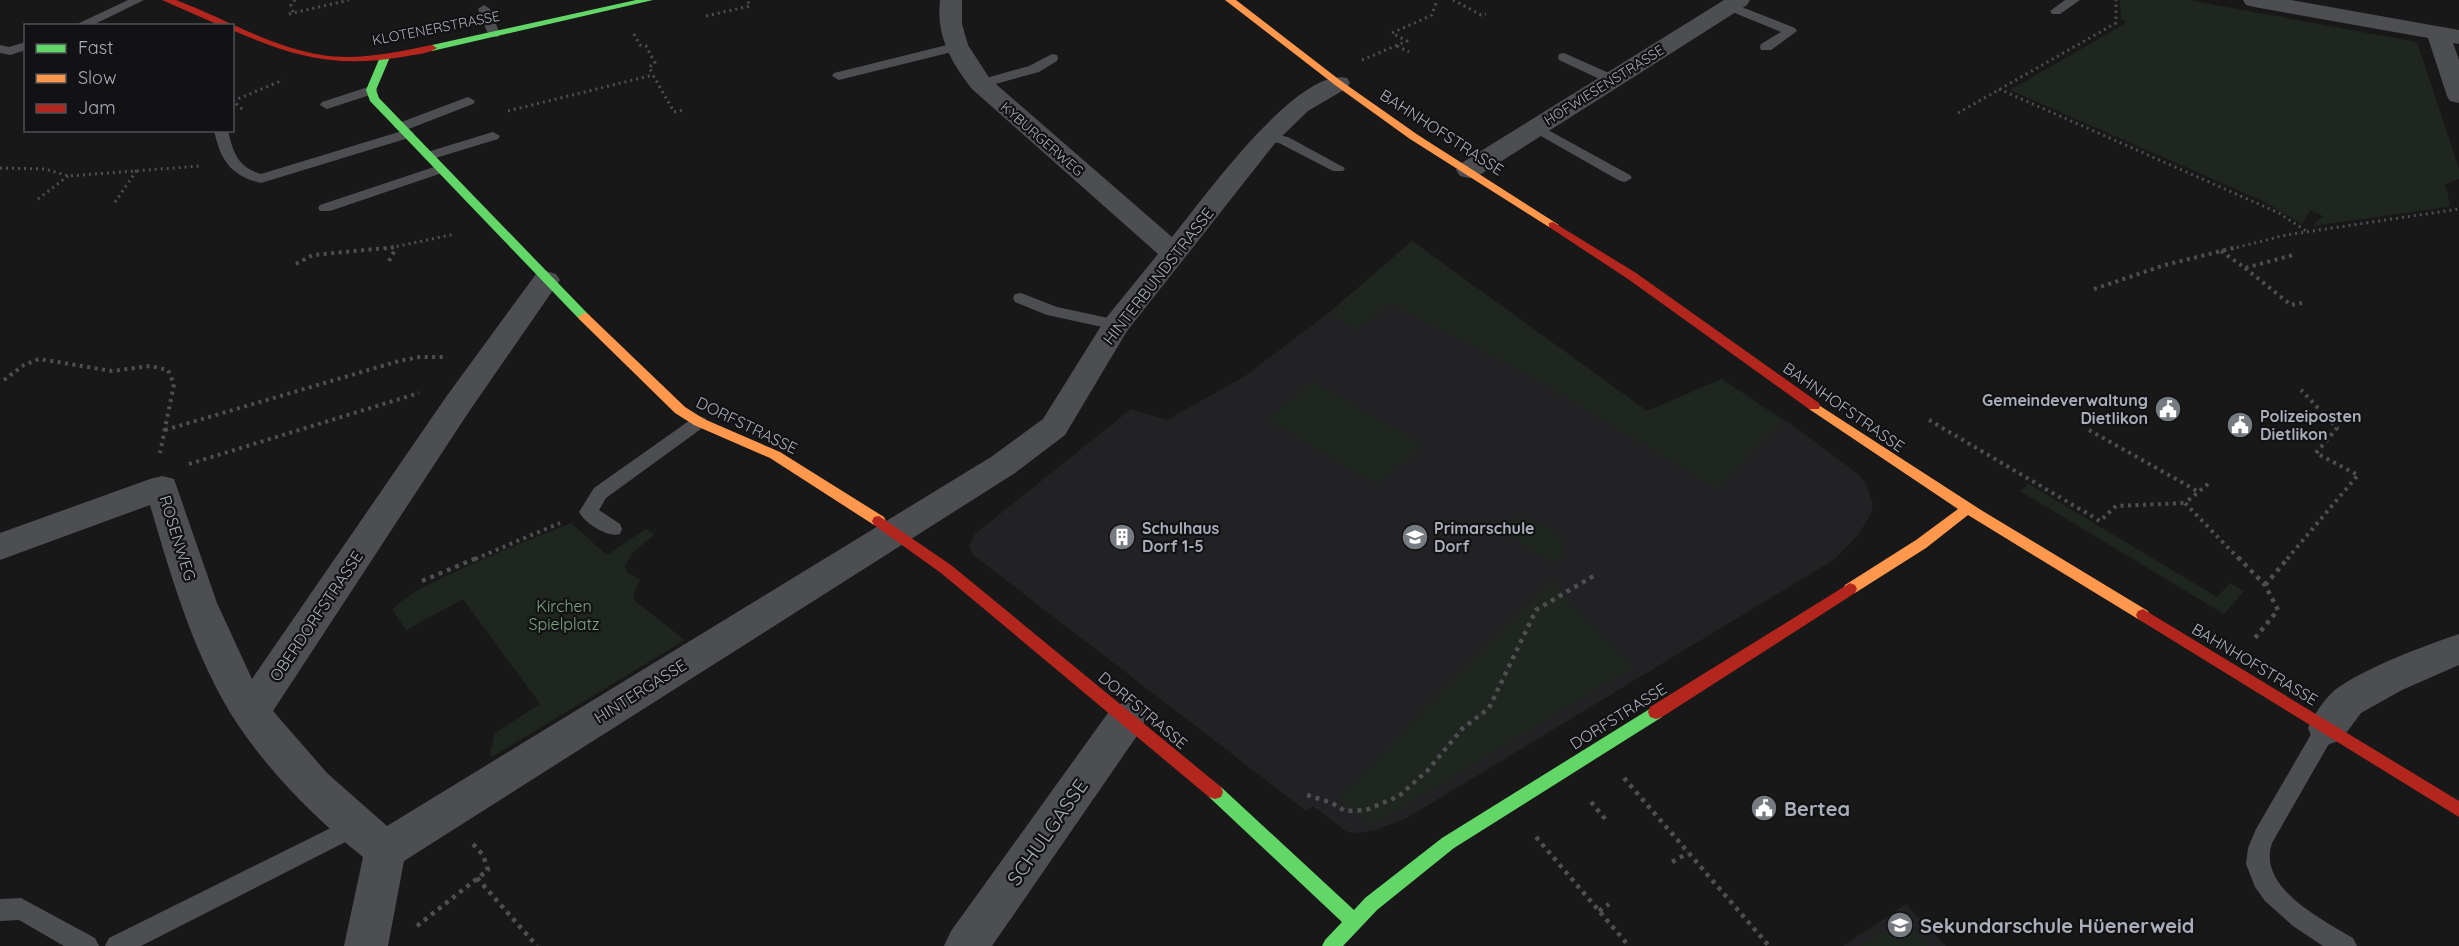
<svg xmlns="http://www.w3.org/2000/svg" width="2459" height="946" viewBox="0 0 2459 946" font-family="Quicksand,sans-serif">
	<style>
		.built { fill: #222224 }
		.green { fill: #1e261f }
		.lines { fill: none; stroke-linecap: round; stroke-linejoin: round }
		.path-far2 { stroke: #4e4f53; stroke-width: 3; stroke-dasharray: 2 4; stroke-linecap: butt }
		.path-far1 { stroke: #4e4f53; stroke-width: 4; stroke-dasharray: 3 4.5; stroke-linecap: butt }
		.path { stroke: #4e4f53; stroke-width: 4.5; stroke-dasharray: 4 5; stroke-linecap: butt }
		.lane { fill: #4c4e51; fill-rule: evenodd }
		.street { fill: #4c4e51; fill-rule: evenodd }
		.fast { fill: #63d668; fill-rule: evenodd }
		.slow { fill: #ff974d; fill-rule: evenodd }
		.jam { fill: #b3261e; fill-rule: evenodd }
		.labels { text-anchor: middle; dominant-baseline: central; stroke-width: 4.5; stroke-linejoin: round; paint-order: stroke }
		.far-street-label { font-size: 14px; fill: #a9aeba; stroke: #121214 }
		.street-label { font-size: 16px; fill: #a9aeba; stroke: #121214 }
		.poi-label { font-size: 16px; font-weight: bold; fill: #a9aeba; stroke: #121214; text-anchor: start }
		.park-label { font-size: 16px; fill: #7fa583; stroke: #121214 }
		.near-poi-label { font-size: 20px; font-weight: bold; fill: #a9aeba; stroke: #121214; text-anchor: start }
		.near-street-label { font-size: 20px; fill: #a9aeba; stroke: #121214 }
	</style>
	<rect width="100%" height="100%" fill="#181818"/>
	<!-- built -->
	<g class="built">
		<polygon points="1412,241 1647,411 1722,379 1802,432 1858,474 1867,486 1873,505 1871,514 1858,535 1835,559 1407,818 1376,830 1359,833 1347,832 1313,806 1306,811 973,555 969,545 975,534 1131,409 1167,420 1245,376 1330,312"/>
		<polygon points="1906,904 1946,946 1843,946"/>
	</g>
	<!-- green -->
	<g class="green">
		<polygon points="2120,0 2188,0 2417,42 2459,169 2459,179 2445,184 2450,204 2448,207 2312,226 2323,216 2310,210 2302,224 2263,201 2010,90 2123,25 2126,21 2121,19"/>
		<polygon points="1412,241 1647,411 1722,379 1782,420 1718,489 1526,373 1390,303 1357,329 1330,312"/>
		<polygon points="1313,382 1423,445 1377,485 1267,419"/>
		<polygon points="2029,484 2217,597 2230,583 2244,591 2224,614 2020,491"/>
		<path d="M 1520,519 C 1540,521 1563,530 1563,553 L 1556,564 L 1496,529 L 1505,523 Z"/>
		<path d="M 571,523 L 607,555 L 645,529 L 653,533 L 653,536 L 632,553 L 625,567 L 627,572 L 640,580 L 633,594 L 635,601 L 685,640 L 492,757 L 490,753 L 495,733 L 540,704 L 463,599 L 406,630 L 393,611 C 399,589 543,535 571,523 Z"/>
		<polygon points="1551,581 1633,667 1373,825 1337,799"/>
		<polygon points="1902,919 1928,946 1861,946"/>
	</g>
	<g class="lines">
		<!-- path-far2 -->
		<g class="path-far2">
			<polyline points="1453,0 1481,15 1486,14"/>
			<polyline points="293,12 291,5 295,0"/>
			<polyline points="289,14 349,0"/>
			<polyline points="706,16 750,6 747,0"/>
			<polyline points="634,34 640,45 646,46 655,63 649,67 653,75"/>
			<polyline points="1397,46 1409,52"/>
			<polyline points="1362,60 1407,41 1392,33 1432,15 1437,0"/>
			<polyline points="1999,89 2279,213 2306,231"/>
			<polyline points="242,109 233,101 283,80"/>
			<polyline points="508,111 653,75 674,112 683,110"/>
			<polyline points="1958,113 2116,23 2116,0"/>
			<polyline points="0,168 45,169 69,176 200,166"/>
			<polyline points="38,199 68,176"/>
			<polyline points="115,202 137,170"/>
			<polyline points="385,249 455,234"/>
			<polyline points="2231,249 2286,235 2459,209"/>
		</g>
		<!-- path-far1 -->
		<g class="path-far1">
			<polyline points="2221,251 2245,268 2293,255"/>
			<polyline points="389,261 396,248"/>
			<polyline points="296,264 313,255 396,247"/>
			<polyline points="2245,268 2291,305 2302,303"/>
			<polyline points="2094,289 2165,265 2237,247"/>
			<polyline points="4,380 24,365 39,359 112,371 150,366 168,370 174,384 160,453"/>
			<polyline points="1929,420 2100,521 2116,506 2185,503"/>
			<polyline points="165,430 399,361 420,357 444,357"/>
			<polyline points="2089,430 2199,492"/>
			<polyline points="189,464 419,393"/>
			<polyline points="2208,484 2185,503 2239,559"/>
			<polyline points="475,559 560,523"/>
			<polyline points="2287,559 2358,475 2316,453 2337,428 2301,390"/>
		</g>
		<!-- path -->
		<g class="path">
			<polyline points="2238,557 2265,585 2278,610 2255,638"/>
			<polyline points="422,581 479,557"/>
			<polyline points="2265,585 2289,557"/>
			<polyline points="1624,778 1769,946"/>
			<polyline points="1307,795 1332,803 1345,811 1366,810 1399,796 1428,770 1462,729 1489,708 1536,610 1595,575"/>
			<polyline points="1591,802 1606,820"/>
			<polyline points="1536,837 1629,946"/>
			<polyline points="1672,862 1688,853"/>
			<polyline points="477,878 537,946"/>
			<polyline points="1599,911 1609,904"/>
			<polyline points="417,926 488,870 483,855 473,844"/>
		</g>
		<!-- lane -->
		<g class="lane">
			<polygon points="128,0 144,0 91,26 73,26"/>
			<polygon points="2065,0 2080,0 2060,14 2052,14 2050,11"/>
			<polygon points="1729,2 1795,28 1797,31 1771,50 1761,50 1760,47 1761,44 1781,32 1725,9 1723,6"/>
			<polygon points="484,5 490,9 500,34 498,37 490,37 488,34 478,9"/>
			<polygon points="26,42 26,50 10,55 0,53 0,45 9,47"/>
			<polygon points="955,43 960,44 961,47 960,50 839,80 832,76 834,73"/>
			<polygon points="1564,53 1618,77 1620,80 1618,83 1608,83 1559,60 1558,57 1559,54"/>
			<polygon points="1052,54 1057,55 1058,58 1057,61 1039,72 981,88 974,84 976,81 1029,66"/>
			<polygon points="371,86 378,90 376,93 327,109 320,105 322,102"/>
			<polygon points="468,97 475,101 473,104 406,130 401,131 394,127 396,124"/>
			<polygon points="1537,124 1630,175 1632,178 1625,182 1620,181 1532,131 1530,128"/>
			<path d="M 214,130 L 228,130 C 233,153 238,167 261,174 L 402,131 L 412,131 L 414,134 L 412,137 L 261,183 C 231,176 220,160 214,130 Z"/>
			<polygon points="493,132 500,136 498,139 429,160 422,156 424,153"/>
			<polygon points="1267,133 1288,137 1345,168 1343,171 1333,171 1279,143 1262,140 1260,137"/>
			<polygon points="440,165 445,166 447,169 445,172 330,211 320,211 318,208 320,205"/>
			<polygon points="1021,293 1057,307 1122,321 1124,325 1122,329 1116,330 1047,315 1015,302 1013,298 1015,294"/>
			<path d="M 699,416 L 705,418 L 708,422 L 705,426 L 606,498 L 599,510 L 620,524 L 622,529 L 620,534 C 607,538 585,523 579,512 L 594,488 L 693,418 Z"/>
			<path d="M 2327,719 L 2334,722 L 2338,728 L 2272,843 C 2257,888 2322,919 2353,938 L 2357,946 L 2323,946 L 2293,926 L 2265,901 L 2255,887 L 2246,864 L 2248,848 L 2256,829 L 2313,731 L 2320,722 Z"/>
			<polygon points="355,816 363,819 366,826 363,833 141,946 105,946 109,938"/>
			<polygon points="21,898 95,938 99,946 64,946 19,920 0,921 0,899"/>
		</g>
		<!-- street -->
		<g class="street">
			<path d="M 940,0 L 962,0 L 962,24 L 968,45 L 990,79 L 1172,237 C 1202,201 1297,66 1347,78 L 1350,83 L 1347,88 L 1308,111 L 1276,142 L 1127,331 L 1065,435 L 1015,473 L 404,861 L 388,946 L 344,946 L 363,857 C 316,819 272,775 238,725 C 195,659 172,580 150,505 L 0,560 L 0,533 L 150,479 L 162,476 L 174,479 L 217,603 L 252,679 L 446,397 L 536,274 L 546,271 L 556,274 L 560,280 L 468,413 L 273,711 L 327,773 L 387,826 L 991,457 L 1043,419 L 1106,318 L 1158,254 L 972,89 C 951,62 936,36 940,0 Z"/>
			<polygon points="1724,0 1750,0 1747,5 1478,176 1469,178 1460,176 1456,170 1460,164"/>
			<polygon points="2243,0 2291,0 2459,30 2459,44 2453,43 2459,60 2459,103 2450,101 2447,96 2428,38 2254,7 2246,5"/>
			<path d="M 2459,634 L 2459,665 L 2402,690 L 2361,713 L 2341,740 L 2327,745 L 2313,740 L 2308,728 C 2314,715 2324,699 2335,690 C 2362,669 2426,645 2459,634 Z"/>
			<polygon points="1127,702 1141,706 1146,718 1141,730 992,946 944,946 951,931 1113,706"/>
		</g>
		<!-- fast -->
		<g class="fast">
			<polygon points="636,0 653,0 432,51 427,48 432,45"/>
			<polygon points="385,54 390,57 376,90 379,98 588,314 590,317 588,320 580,320 370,101 366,90 380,57"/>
			<polygon points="1656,705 1662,707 1664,712 1662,717 1454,848 1377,910 1343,946 1322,946 1325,940 1342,922 1209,797 1207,792 1209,787 1215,785 1221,787 1354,910 1365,898 1442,838"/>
		</g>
		<!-- slow -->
		<g class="slow">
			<polygon points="1225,0 1236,0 1341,81 1418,135 1559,225 1553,228 1549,227 1410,139 1335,85"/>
			<polygon points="584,313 588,314 685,407 704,419 780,452 884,517 886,521 884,525 874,525 770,458 694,425 675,413 580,320 578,317"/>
			<polygon points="1814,402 1981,510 2148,611 2150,615 2148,619 2143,621 2138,619 1968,515 1926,548 1855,593 1845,593 1843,589 1845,585 1916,540 1958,509 1809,409 1808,406 1809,403"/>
		</g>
		<!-- jam -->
		<g class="jam">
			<path d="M 162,0 L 176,0 C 224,18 271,47 322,55 C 359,61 396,52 432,45 L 437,48 C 428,54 412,55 402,57 C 335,68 294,57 232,30 L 232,26 L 221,26 Z"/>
			<polygon points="1553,222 1636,273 1819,403 1820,406 1819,409 1809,409 1628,279 1549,227 1549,223"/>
			<polygon points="879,516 951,565 1221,787 1223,792 1221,797 1215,799 1209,797 941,573 874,525 872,521 874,517"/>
			<polygon points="1850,583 1855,585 1857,589 1855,593 1662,717 1656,719 1650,717 1648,712 1650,707"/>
			<polygon points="2143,609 2459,801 2459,817 2138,619 2136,615 2138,611"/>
		</g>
	</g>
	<!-- icons -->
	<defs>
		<symbol id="civic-disc" viewBox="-11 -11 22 22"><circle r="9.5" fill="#767a81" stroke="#121214"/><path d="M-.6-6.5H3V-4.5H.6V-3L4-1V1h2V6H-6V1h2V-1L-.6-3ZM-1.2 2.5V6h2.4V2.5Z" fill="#fff"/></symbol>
		<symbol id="building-disc" viewBox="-11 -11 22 22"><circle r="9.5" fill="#767a81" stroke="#121214"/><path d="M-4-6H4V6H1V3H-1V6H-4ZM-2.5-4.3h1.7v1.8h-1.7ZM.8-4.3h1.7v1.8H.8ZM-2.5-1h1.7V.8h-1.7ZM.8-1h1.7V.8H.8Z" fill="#fff"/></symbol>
		<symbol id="school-disc" viewBox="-11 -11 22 22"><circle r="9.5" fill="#767a81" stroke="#121214"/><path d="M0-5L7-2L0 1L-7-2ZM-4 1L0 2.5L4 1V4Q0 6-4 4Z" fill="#fff"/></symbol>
	</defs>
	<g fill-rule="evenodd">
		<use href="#civic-disc" x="2153" y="394" width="30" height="30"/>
		<use href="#civic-disc" x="2225" y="410" width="30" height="30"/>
		<use href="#building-disc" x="1107" y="522" width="30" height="30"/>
		<use href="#school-disc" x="1400" y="522" width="30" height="30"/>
		<use href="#civic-disc" x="1749" y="793" width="30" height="30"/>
		<use href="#school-disc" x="1885" y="910" width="30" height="30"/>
	</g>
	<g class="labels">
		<!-- far-street labels -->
		<g class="far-street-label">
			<text transform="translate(436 28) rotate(-11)">KLOTENERSTRASSE</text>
			<text transform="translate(1604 85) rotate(-32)">HOFWIESENSTRASSE</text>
			<text transform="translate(1042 139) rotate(41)">KYBURGERWEG</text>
		</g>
		<!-- street labels -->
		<g class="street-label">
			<text transform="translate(1442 132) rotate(33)">BAHNHOFSTRASSE</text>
			<text transform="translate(1158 276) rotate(-52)">HINTERBUNDSTRASSE</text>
			<text transform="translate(1844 407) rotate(35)">BAHNHOFSTRASSE</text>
			<text transform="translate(747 425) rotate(26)">DORFSTRASSE</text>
			<text transform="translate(178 538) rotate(73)">ROSENWEG</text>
			<text transform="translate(316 616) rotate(-56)">OBERDORFSTRASSE</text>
			<text transform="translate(2255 664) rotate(31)">BAHNHOFSTRASSE</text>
			<text transform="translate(640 691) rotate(-32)">HINTERGASSE</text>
			<text transform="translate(1143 710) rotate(40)">DORFSTRASSE</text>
			<text transform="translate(1618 716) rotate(-32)">DORFSTRASSE</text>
		</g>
		<!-- poi labels -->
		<g class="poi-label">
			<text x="2148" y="400" text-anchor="end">Gemeindeverwaltung<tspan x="2148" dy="18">Dietlikon</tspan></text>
			<text x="2260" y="416">Polizeiposten<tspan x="2260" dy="18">Dietlikon</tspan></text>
			<text x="1142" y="528">Schulhaus<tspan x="1142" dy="18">Dorf 1-5</tspan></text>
			<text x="1434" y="528">Primarschule<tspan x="1434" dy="18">Dorf</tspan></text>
		</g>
		<!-- park labels -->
		<g class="park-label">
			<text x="564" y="606">Kirchen<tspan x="564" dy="18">Spielplatz</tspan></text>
		</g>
		<!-- near-poi labels -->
		<g class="near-poi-label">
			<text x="1784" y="808">Bertea</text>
			<text x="1920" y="925">Sekundarschule Hüenerweid</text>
		</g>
		<!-- near-street labels -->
		<g class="near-street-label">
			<text transform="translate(1047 832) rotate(-55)">SCHULGASSE</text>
		</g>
	</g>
	<!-- legend -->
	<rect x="24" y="24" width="210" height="108" fill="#121214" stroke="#4e5056" stroke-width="1.5"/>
	<rect x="36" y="44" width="30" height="9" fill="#63d668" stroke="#4e5056" stroke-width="1.5"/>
	<text x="78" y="54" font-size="18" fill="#a9aeba">Fast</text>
	<rect x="36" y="74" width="30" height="9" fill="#ff974d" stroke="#4e5056" stroke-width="1.5"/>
	<text x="78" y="84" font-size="18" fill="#a9aeba">Slow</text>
	<rect x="36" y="104" width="30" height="9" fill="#b3261e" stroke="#4e5056" stroke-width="1.5"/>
	<text x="78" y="114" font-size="18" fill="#a9aeba">Jam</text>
</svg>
